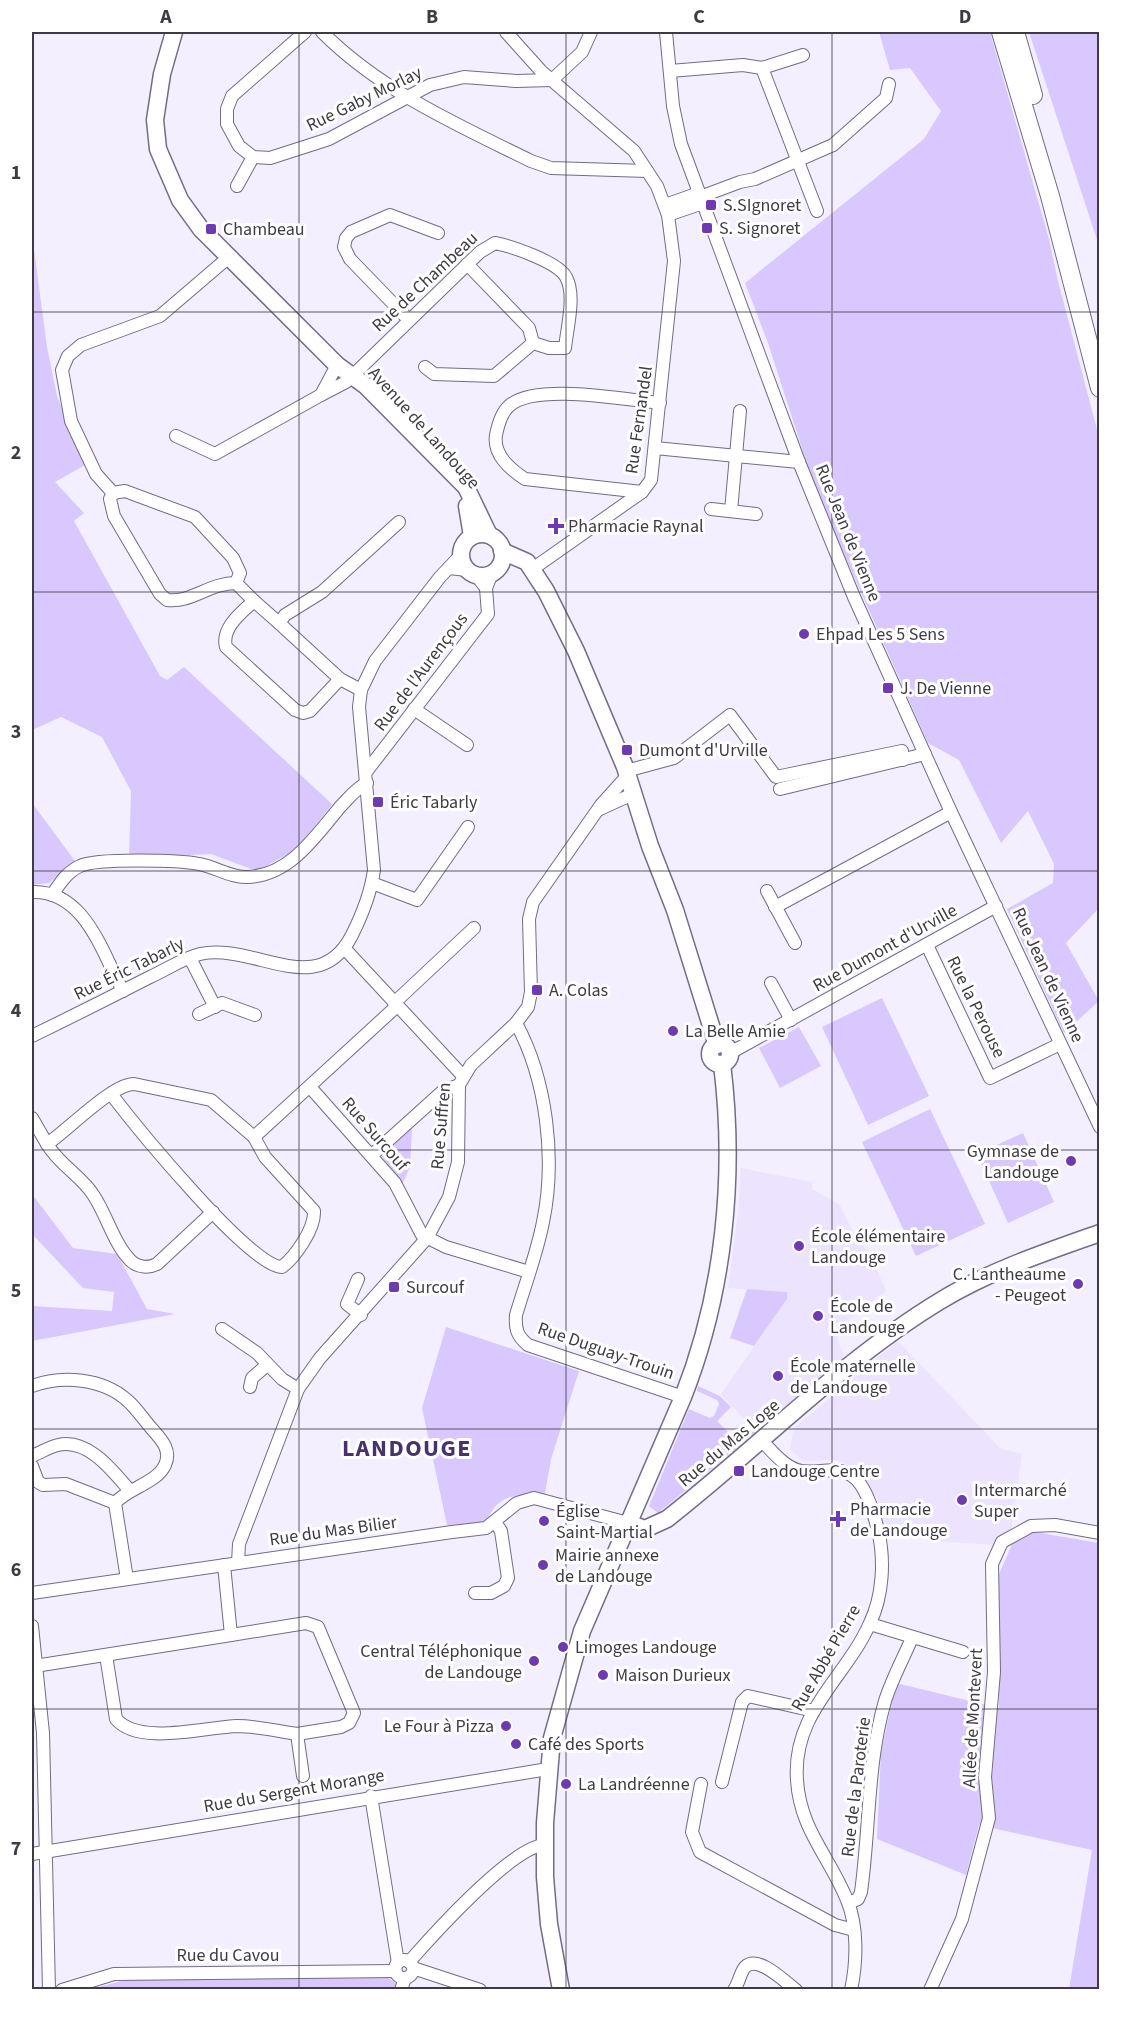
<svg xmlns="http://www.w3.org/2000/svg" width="1131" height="2021" viewBox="0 0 1131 2021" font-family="'Source Sans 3',sans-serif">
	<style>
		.built { fill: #ece4ff }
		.green { fill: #d9c8fd }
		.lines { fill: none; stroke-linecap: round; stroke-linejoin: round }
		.minor-casing { stroke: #736c83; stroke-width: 14 }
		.major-casing { stroke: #736c83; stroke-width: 19 }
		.highway-casing { stroke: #736c83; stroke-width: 20 }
		.minor { stroke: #fff; stroke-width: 12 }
		.major { stroke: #fff; stroke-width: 16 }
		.highway { stroke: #fff; stroke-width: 18 }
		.grid { fill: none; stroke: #3e3b45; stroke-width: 1.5; stroke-opacity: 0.55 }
		.poi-dot { fill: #6d3ab1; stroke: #fff; stroke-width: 2 }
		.labels { text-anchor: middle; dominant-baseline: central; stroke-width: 6; stroke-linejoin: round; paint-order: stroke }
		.street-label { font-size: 18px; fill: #3e3b45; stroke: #fff }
		.poi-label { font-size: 18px; fill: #3e3b45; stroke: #fff; text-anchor: start }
		.district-label { font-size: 24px; font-weight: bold; letter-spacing: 1.5px; fill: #48326d; stroke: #fff }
		.neatline { fill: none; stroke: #3e3b45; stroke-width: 2 }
		.grid-label { font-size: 20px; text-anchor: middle; font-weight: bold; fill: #3e3b45 }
	</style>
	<rect width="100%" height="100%" fill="#f3efff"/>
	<!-- built -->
	<g class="built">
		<polygon points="741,1168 812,1182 812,1189 840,1205 854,1234 872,1257 886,1291 835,1330 844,1358 756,1432 721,1394 787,1299 787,1292 728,1288 738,1213"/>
		<polygon points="898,1341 1000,1448 1022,1454 1011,1532 998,1545 947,1542 886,1532 877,1498 858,1470 838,1460 803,1461 790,1449 794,1428"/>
	</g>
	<!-- green -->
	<g class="green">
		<polygon points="879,32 990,32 1049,239 1058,281 1099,437 1099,908 1066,943 1099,1001 1064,1033 1007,909 1053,883 1054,864 1028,811 1001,843 959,760 928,743 815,489 768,343 745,283 924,139 941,111 910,68 890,70"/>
		<polygon points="1029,32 1099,32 1099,246"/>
		<polygon points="32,234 47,347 57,396 85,465 55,482 84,513 74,521 160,676 167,680 184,667 332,804 299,848 257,871 211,854 129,858 131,791 102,737 61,717 32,730"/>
		<polygon points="32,803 75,861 49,883 32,885"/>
		<polygon points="882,998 929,1096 868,1125 822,1027"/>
		<polygon points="799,1027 821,1066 780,1088 759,1048"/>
		<polygon points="930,1109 985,1224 916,1256 862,1142"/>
		<polygon points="412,1128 410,1167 402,1185 382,1156"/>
		<polygon points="1023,1133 1054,1202 1008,1223 977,1154"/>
		<polygon points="32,1194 73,1248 117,1254 147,1309 175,1314 32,1341 32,1306 112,1311 114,1292 83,1288 32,1234"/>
		<polygon points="747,1289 787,1292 787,1299 754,1346 730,1338"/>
		<path d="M 446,1327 L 579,1371 L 551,1459 L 544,1499 C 517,1491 495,1495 486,1524 L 447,1525 L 422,1408 Z"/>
		<polygon points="698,1386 720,1396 731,1407 717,1421 739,1443 753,1430 756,1432 658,1513 649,1506 689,1409 710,1418 714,1416 719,1404 717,1400 697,1391"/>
		<polygon points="1035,1532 1099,1543 1099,1989 1069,1989 1092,1850 979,1825 966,1875 877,1839 881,1752 896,1683 999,1708 999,1574 1014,1540"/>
		<polygon points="323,1977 387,1977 398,1985 396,1990 88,1990 125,1980"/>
	</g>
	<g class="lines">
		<defs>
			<g id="minor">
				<polyline points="305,32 232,96 227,109 227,124 239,146 253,157 270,158 329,139 430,85 464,77 516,81 552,80 582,52 591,32"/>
				<path d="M 322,32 C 381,91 456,124 531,161 L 551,168 L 647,171"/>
				<polyline points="506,32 541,71 634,151 657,186 668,215 674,261 651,480 642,492 531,570"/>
				<polyline points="666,32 673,106 681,144 799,462 854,597 951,812 1100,1127"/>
				<polyline points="762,68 817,211"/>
				<polyline points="670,71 743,65 762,68 803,55"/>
				<polyline points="237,186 253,157"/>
				<polyline points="700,197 740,182 755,179 833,145 886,98 889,84"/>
				<polyline points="665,205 699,193"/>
				<polyline points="668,215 703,203"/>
				<polyline points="409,320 350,259 344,247 346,238 351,232 390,215 438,233"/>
				<path d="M 337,365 L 321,395 L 346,382 L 480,252 L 495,243 C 511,246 558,262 566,277 C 576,295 567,328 565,348 L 549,348 L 533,343"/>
				<polyline points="425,367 434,374 494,376 533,343 529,328 467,264"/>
				<polyline points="176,436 215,454 321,395"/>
				<polyline points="655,448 799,462"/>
				<path d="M 642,492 L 525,479 C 510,469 493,455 496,435 C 498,425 501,413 509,406 C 535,382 626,400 660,403"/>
				<polyline points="113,493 96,474 71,421 62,370 68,356 81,345 160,316 229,257"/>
				<path d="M 113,493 L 110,499 L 114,516 L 160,594 L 167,600 C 192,603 209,583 236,583 L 254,601"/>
				<polyline points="113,493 125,491 195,517 233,558 240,573 236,583"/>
				<polyline points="711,509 756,514"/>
				<polyline points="731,511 740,411"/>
				<polyline points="449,568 467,570"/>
				<polyline points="486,588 492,573"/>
				<path d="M 279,623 L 254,601 C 241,613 221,628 226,647 L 295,710 L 303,713 L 310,711 L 340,679"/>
				<polyline points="361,690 340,679 279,623 285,615 322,592 399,522"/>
				<polyline points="414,709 467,745"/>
				<polyline points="626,771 674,758 730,715 776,777 902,751 903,760"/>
				<polyline points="366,772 488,614 486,588 476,575"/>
				<polyline points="780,789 925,754"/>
				<polyline points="600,809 633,794"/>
				<polyline points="372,883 417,900 468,827"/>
				<polyline points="767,891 795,943"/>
				<path d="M 32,892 C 85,890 102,953 123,991"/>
				<path d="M 52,895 C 60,883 67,872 80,866 C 96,858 180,860 199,864 C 216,867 231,878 248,877 C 290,875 315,837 340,807 C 349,798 356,788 367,783"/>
				<polyline points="775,907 951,812"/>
				<polyline points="927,945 990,1078 1060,1044"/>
				<polyline points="345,949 463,1076"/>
				<polyline points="190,958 215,1007"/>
				<polyline points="771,983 791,1020"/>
				<polyline points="394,1003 474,928"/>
				<polyline points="199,1014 222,1003 255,1015"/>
				<path d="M 516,1023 C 547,1080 556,1159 543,1222 C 537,1253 525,1285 516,1315 C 515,1329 517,1336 528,1345 L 683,1397"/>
				<path d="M 32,1036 C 71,1017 111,997 150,977 C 166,970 183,958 200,954 C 254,942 318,1002 352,935 C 362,915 371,892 374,870 L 359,707 L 361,690 L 375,661 L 440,577 L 461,555"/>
				<polyline points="730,1053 996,906"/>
				<polyline points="310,1087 395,1183 422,1235 446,1247 529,1272"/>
				<path d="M 111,1094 C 134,1124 250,1267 282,1267 C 295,1257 315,1229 314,1211 L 265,1157 L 254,1137"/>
				<path d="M 32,1118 L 47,1144 C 68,1130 112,1084 134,1084 L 211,1100 L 254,1137"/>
				<polyline points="254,1137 397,1006"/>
				<path d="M 47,1144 C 60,1166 82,1176 94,1196 C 107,1216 114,1244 131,1261 C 139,1268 149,1268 157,1264 L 213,1212"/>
				<polyline points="372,1155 443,1091 459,1085"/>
				<polyline points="358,1279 347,1304 361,1315"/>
				<polyline points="222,1329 257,1353 282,1379 298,1389"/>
				<path d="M 32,1386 C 62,1375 103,1378 128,1401 C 137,1409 144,1420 152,1429 C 161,1439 172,1450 165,1465 C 157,1483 128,1488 115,1503 L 127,1579"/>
				<polyline points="250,1387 252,1378 267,1365"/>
				<path d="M 762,1441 C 773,1452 785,1468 801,1471 C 821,1474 841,1463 857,1480 C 868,1492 874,1515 878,1530 C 885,1560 883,1596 870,1623 C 846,1678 792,1712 797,1780 C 800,1830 830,1857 847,1900 C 858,1926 857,1962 851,1990"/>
				<path d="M 32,1456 C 40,1453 49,1447 58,1445 C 88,1438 113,1471 130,1491"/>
				<polyline points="32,1466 38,1482 43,1485 66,1484 115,1503"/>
				<polyline points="238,1563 239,1544 298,1389 320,1358 427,1238 449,1197 458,1162 459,1085 471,1065 516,1023 528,1007 531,992 529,919 533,902 601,805 628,775"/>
				<polyline points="224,1565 231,1635 306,1623 318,1627 354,1713 349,1723 341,1727 297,1734"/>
				<polyline points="32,1593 452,1532 486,1528 517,1503 534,1498 628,1523"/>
				<polyline points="475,1593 491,1593 504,1586 508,1578 501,1531 495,1522"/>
				<polyline points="870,1624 963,1652"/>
				<polyline points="32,1626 43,1733 49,1990"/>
				<path d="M 106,1655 L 116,1719 C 139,1746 205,1727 237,1726 C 256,1726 277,1731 297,1734 L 303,1776"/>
				<polyline points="35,1666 231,1635"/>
				<polyline points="722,1782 742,1702 748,1696 814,1711"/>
				<polyline points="701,1784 692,1832 700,1852 835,1925 854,1930"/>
				<polyline points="371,1796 398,1963"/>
				<polyline points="32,1854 548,1769"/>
				<path d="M 849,1903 L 858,1899 L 861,1892 C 870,1828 867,1763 885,1701 C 892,1679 903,1659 912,1638"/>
				<circle cx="404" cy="1969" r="9"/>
				<path d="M 409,1962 C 431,1937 515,1843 546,1845"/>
				<polyline points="413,1968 480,1990"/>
				<polyline points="62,1990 114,1974 396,1971"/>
				<polyline points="401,1990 405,1978"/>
				<path d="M 734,1990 C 739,1983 740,1973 745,1967 C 758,1954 785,1982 796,1990"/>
				<polyline points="930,1990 962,1919 989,1818 985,1777 994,1672 992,1564 1002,1542 1031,1526 1055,1525 1100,1533"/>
			</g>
			<g id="major">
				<polyline points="174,32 162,74 155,120 158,149 180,200 201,229 337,365 366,386 466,487 489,535"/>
				<polyline points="467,506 472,536"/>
				<circle cx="482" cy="555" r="21"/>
				<polyline points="502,551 527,562 546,591 576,651 625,767 650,846 675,910 717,1045"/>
				<circle cx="720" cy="1054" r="10"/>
				<path d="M 628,1523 L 645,1529 L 667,1519 C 758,1448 841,1361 940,1301 C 989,1271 1046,1252 1100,1233"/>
				<path d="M 561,1990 L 549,1924 L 545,1877 L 545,1823 L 552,1738 L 582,1631 L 683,1397 C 724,1293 736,1176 722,1064"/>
			</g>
			<g id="highway">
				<polyline points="1001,32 1050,196 1100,388"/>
				<polyline points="1015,32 1033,95"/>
			</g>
		</defs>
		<!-- minor casing -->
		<use href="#minor" class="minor-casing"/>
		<!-- major casing -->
		<use href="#major" class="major-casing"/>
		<!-- highway casing -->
		<use href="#highway" class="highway-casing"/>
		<!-- minor -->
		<use href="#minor" class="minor"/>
		<!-- major -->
		<use href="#major" class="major"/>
		<!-- highway -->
		<use href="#highway" class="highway"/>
	</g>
	<!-- grid -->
	<path class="grid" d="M 299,32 L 299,1990M 566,32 L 566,1990M 832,32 L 832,1990M 32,312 L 1100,312M 32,592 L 1100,592M 32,871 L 1100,871M 32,1150 L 1100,1150M 32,1429 L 1100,1429M 32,1709 L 1100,1709"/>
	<!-- markers -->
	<g class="poi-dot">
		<rect x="705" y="199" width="12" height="12" rx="3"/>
		<rect x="701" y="222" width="12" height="12" rx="3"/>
		<rect x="205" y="223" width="12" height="12" rx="3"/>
		<path d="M553 517h6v6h6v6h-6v6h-6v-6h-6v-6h6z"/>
		<circle cx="804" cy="634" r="6"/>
		<rect x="882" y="682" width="12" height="12" rx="3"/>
		<rect x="621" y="744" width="12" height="12" rx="3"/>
		<rect x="372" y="796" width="12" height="12" rx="3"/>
		<rect x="531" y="984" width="12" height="12" rx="3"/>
		<circle cx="673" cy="1031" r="6"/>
		<circle cx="1071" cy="1161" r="6"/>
		<circle cx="799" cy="1246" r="6"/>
		<circle cx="1078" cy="1284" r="6"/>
		<rect x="388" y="1281" width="12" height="12" rx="3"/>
		<circle cx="818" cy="1316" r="6"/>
		<circle cx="778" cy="1376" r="6"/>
		<rect x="733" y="1465" width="12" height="12" rx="3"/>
		<circle cx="962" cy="1500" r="6"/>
		<path d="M835 1510h6v6h6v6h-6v6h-6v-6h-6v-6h6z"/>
		<circle cx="544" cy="1521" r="6"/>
		<circle cx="543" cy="1565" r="6"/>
		<circle cx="563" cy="1647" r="6"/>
		<circle cx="534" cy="1661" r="6"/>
		<circle cx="603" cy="1675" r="6"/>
		<circle cx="506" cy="1726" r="6"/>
		<circle cx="516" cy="1744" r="6"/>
		<circle cx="566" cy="1784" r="6"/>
	</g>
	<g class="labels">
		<!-- street labels -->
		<g class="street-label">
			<text transform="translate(364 99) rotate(-26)">Rue Gaby Morlay</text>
			<text transform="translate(425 282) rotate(-43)">Rue de Chambeau</text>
			<text transform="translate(639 420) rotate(-82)">Rue Fernandel</text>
			<text transform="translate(424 428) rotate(48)">Avenue de Landouge</text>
			<text transform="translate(848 533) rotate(68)">Rue Jean de Vienne</text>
			<text transform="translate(421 672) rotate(-53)">Rue de l'Aurençous</text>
			<text transform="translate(885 948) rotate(-29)">Rue Dumont d'Urville</text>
			<text transform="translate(129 969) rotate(-26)">Rue Éric Tabarly</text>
			<text transform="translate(1048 975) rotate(65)">Rue Jean de Vienne</text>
			<text transform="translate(976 1007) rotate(64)">Rue la Perouse</text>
			<text transform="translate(441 1126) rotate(-85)">Rue Suffren</text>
			<text transform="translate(375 1134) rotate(49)">Rue Surcouf</text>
			<text transform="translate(606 1351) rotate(19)">Rue Duguay-Trouin</text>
			<text transform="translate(729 1443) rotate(-40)">Rue du Mas Loge</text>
			<text transform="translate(333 1531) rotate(-8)">Rue du Mas Bilier</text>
			<text transform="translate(826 1658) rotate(-60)">Rue Abbé Pierre</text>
			<text transform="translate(973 1718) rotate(-87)">Allée de Montevert</text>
			<text transform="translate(856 1787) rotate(-83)">Rue de la Paroterie</text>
			<text transform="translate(294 1791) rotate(-10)">Rue du Sergent Morange</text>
			<text x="228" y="1955">Rue du Cavou</text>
		</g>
		<!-- poi labels -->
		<g class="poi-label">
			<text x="723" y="205">S.SIgnoret</text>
			<text x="719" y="228">S. Signoret</text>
			<text x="223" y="229">Chambeau</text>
			<text x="568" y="526">Pharmacie Raynal</text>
			<text x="816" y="634">Ehpad Les 5 Sens</text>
			<text x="900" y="688">J. De Vienne</text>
			<text x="639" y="750">Dumont d'Urville</text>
			<text x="390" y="802">Éric Tabarly</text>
			<text x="549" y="990">A. Colas</text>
			<text x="685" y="1031">La Belle Amie</text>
			<text x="1059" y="1151" text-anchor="end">Gymnase de<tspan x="1059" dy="21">Landouge</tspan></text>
			<text x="811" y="1236">École élémentaire<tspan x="811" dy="21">Landouge</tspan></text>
			<text x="1066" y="1274" text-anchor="end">C. Lantheaume<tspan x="1066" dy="21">- Peugeot</tspan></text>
			<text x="406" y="1287">Surcouf</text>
			<text x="830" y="1306">École de<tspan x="830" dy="21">Landouge</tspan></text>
			<text x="790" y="1366">École maternelle<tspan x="790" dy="21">de Landouge</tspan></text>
			<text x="751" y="1471">Landouge Centre</text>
			<text x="974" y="1490">Intermarché<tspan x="974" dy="21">Super</tspan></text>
			<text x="850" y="1509">Pharmacie<tspan x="850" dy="21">de Landouge</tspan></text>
			<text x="556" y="1511">Église<tspan x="556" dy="21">Saint-Martial</tspan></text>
			<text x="555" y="1555">Mairie annexe<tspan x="555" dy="21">de Landouge</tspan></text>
			<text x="575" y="1647">Limoges Landouge</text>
			<text x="522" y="1651" text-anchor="end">Central Téléphonique<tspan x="522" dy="21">de Landouge</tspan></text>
			<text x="615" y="1675">Maison Durieux</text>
			<text x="494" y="1726" text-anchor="end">Le Four à Pizza</text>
			<text x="528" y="1744">Café des Sports</text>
			<text x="578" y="1784">La Landréenne</text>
		</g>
		<!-- district labels -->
		<g class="district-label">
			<text x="407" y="1448">LANDOUGE</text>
		</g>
	</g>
	<!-- border -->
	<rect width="1131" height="2021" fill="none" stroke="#ffffff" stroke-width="66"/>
	<rect x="33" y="33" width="1065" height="1955" class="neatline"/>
	<g class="grid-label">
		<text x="166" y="23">A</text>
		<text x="432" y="23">B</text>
		<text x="699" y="23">C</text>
		<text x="965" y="23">D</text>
		<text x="16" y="179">1</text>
		<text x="16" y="459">2</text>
		<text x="16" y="738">3</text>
		<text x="16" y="1017">4</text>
		<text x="16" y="1297">5</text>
		<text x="16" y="1576">6</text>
		<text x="16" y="1855">7</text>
	</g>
</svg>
